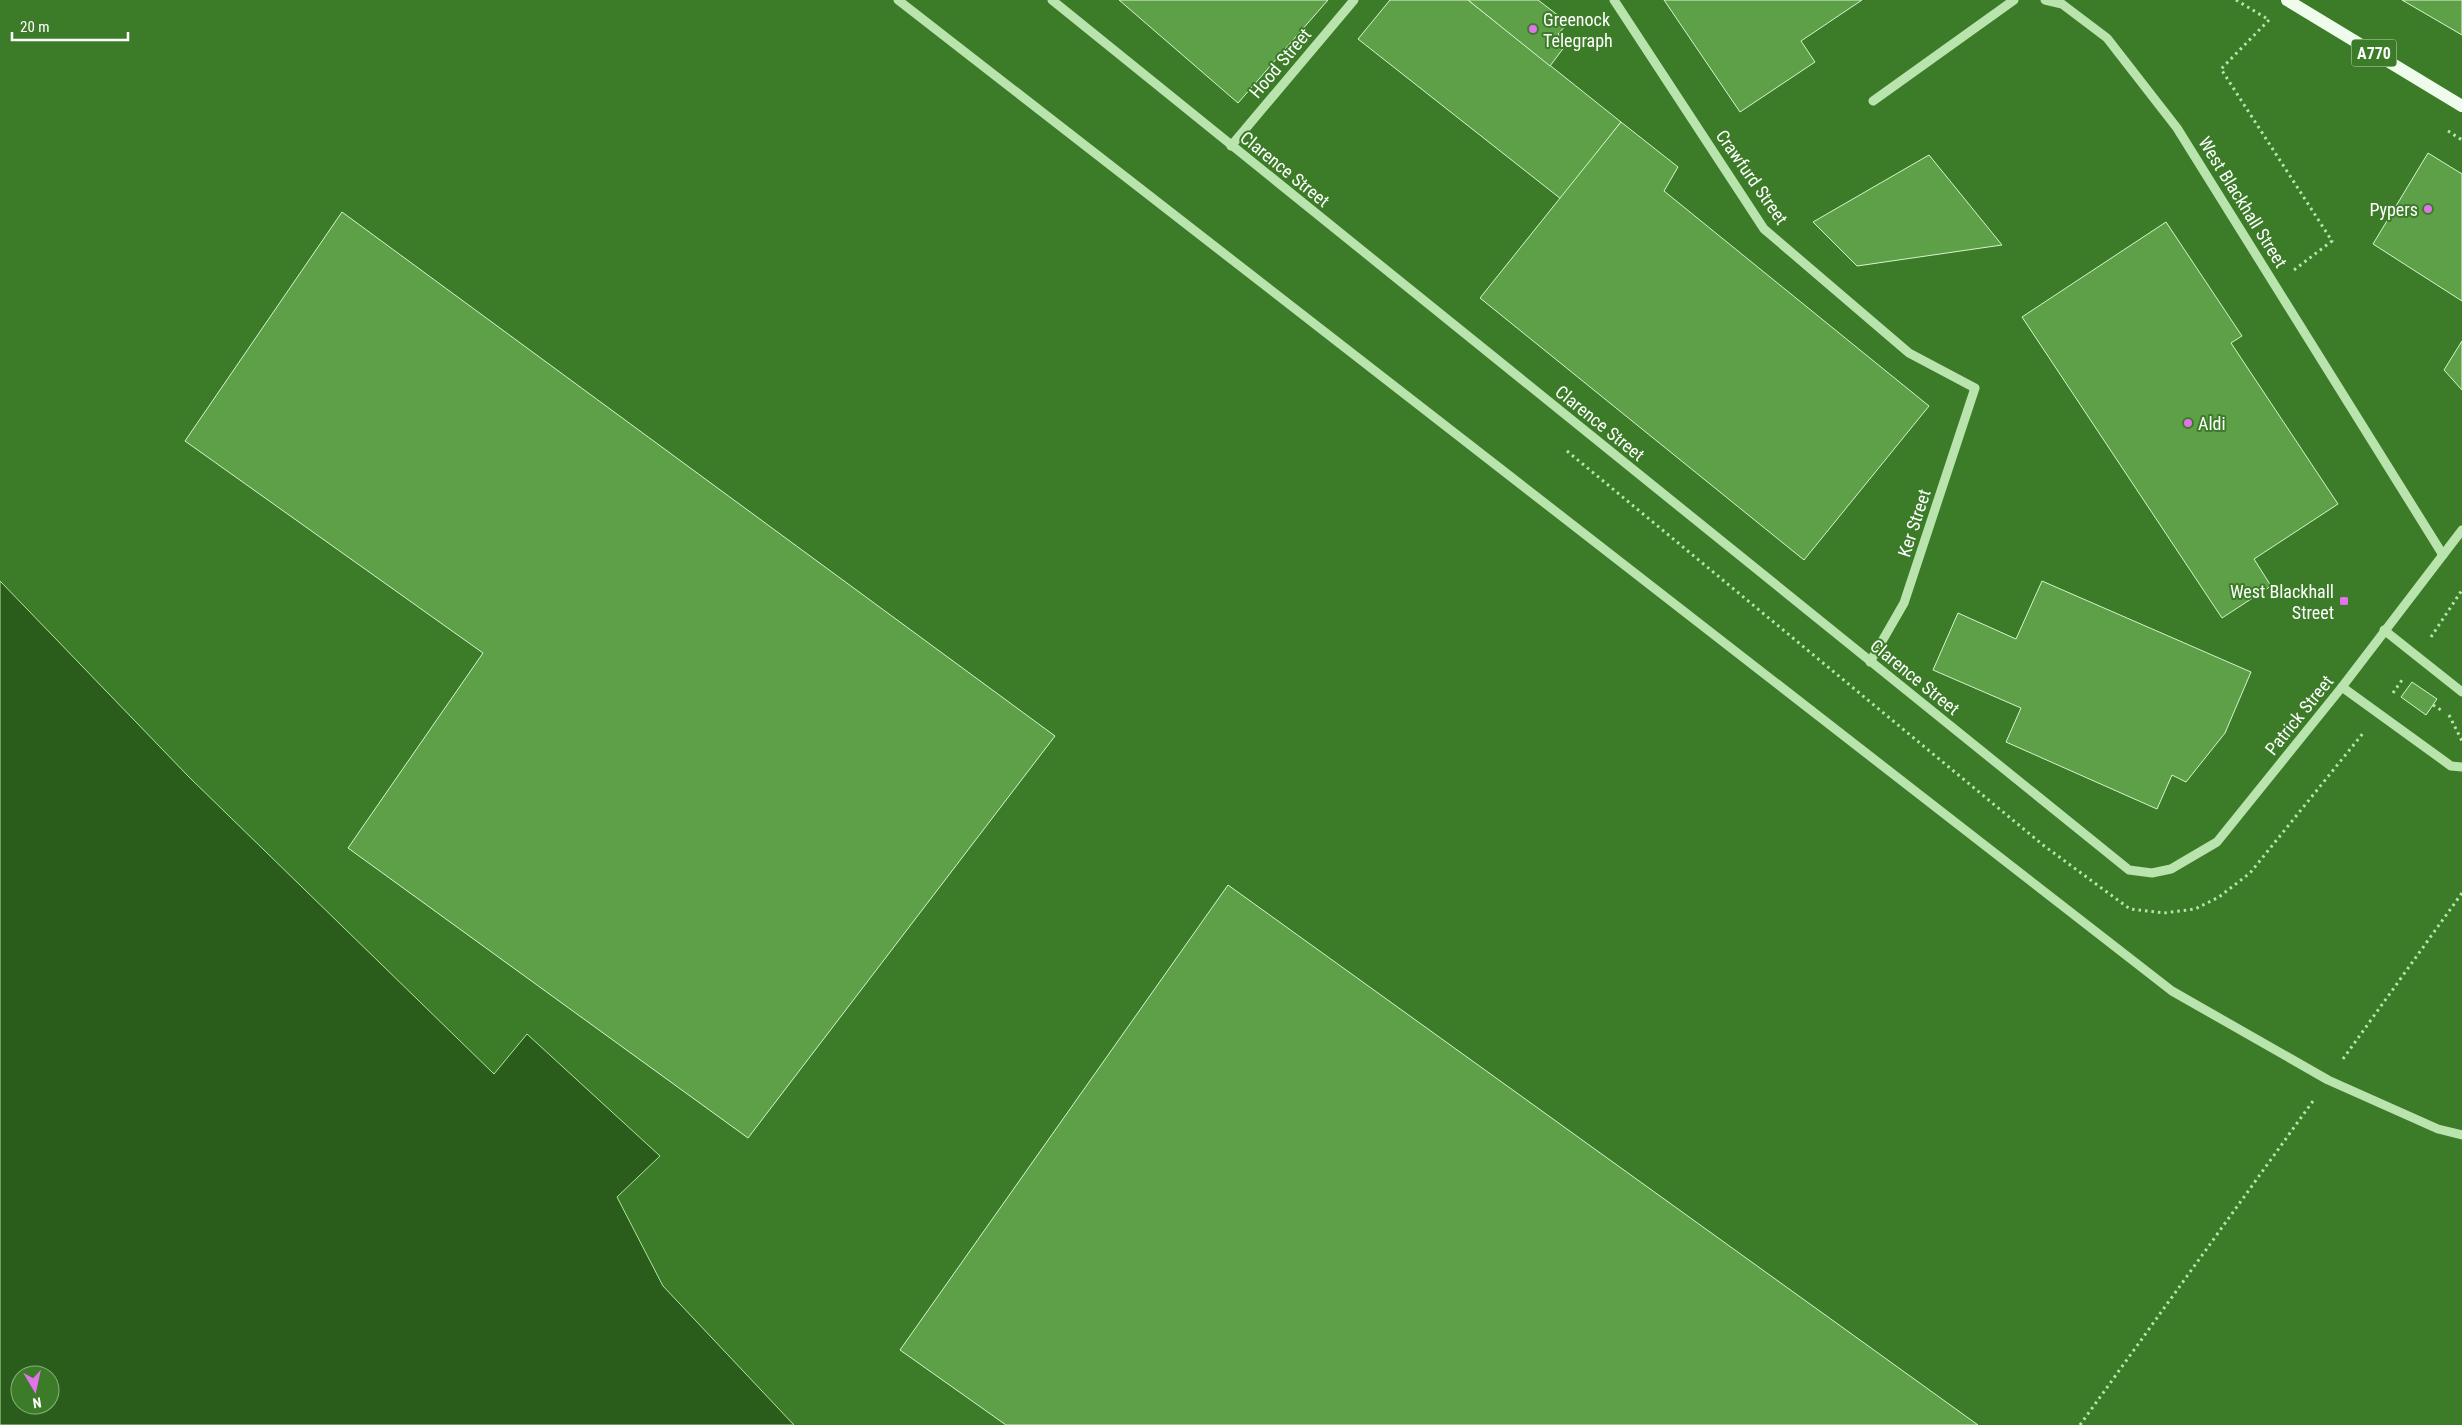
<svg xmlns="http://www.w3.org/2000/svg" width="2462" height="1425" viewBox="0 0 2462 1425" font-family="'Roboto Condensed',sans-serif">
	<style>
		.water { fill: #2a5d1c; stroke: #b3e4a1; fill-rule: evenodd }
		.building { fill: #5ea048; stroke: #d8f3cf }
		.lines { fill: none; stroke-linecap: round; stroke-linejoin: round }
		.path { stroke: #bae4ad; stroke-width: 3; stroke-dasharray: 2.5 4; stroke-linecap: butt }
		.minor { stroke: #bae4ad; stroke-width: 9 }
		.major { stroke: #effcec; stroke-width: 12 }
		.poi-dot { fill: #e173eb; stroke: #3c7c28; stroke-width: 2 }
		.labels { text-anchor: middle; dominant-baseline: central; stroke-width: 4; stroke-linejoin: round; paint-order: stroke }
		.shield { fill: #3c7c28; stroke: #c4d8be; stroke-width: 1 }
		.shield-label { font-size: 16px; font-weight: bold; fill: #fff }
		.poi-label { font-size: 18px; fill: #fff; stroke: #3c7c28; text-anchor: start }
		.street-label { font-size: 18px; fill: #fff; stroke: #3c7c28 }
	</style>
	<rect width="100%" height="100%" fill="#3c7c28"/>
	<!-- water -->
	<path class="water" d="M 0,581 L 189,777 L 494,1074 L 527,1034 L 660,1156 L 617,1197 L 663,1286 L 794,1425 L 0,1425 ZM 20,1375 L 50,1375 L 50,1405 L 20,1405 Z"/>
	<!-- building -->
	<g class="building">
		<polygon points="1119,0 1328,0 1238,103"/>
		<polygon points="1390,0 1468,0 1621,122 1561,199 1358,39"/>
		<polygon points="1468,0 1538,0 1568,23 1558,34 1568,42 1550,66"/>
		<polygon points="1664,0 1862,0 1801,41 1815,62 1740,112"/>
		<polygon points="2402,0 2462,0 2462,35"/>
		<polygon points="1621,122 1678,167 1664,191 1929,406 1804,560 1480,298"/>
		<polygon points="2428,153 2462,174 2462,301 2373,244"/>
		<polygon points="1929,155 2002,245 1857,266 1813,222"/>
		<polygon points="342,212 1055,736 748,1138 348,848 483,653 185,441"/>
		<polygon points="2166,222 2242,336 2231,343 2338,504 2254,559 2271,586 2222,618 2022,317"/>
		<polygon points="2462,341 2462,390 2444,370"/>
		<polygon points="2042,581 2251,672 2225,733 2186,782 2172,775 2157,809 2006,742 2021,708 1933,670 1958,613 2016,639"/>
		<polygon points="2412,682 2437,699 2426,715 2401,697"/>
		<polygon points="1228,885 1978,1425 1006,1425 900,1350"/>
	</g>
	<g class="lines">
		<!-- path -->
		<g class="path">
			<polyline points="2236,0 2266,18"/>
			<polyline points="2269,20 2221,69 2332,241 2294,270"/>
			<polyline points="2448,131 2462,140"/>
			<polyline points="1567,451 2043,845 2130,909 2164,913 2195,909 2219,897 2250,873 2364,732"/>
			<polyline points="2431,637 2462,590"/>
			<polyline points="2393,693 2404,677"/>
			<polyline points="2433,705 2441,710"/>
			<polyline points="2449,715 2462,741"/>
			<polyline points="2343,1059 2462,893"/>
			<polyline points="2080,1425 2313,1101"/>
		</g>
		<!-- minor -->
		<g class="minor">
			<polyline points="898,0 2172,991 2328,1080 2438,1129 2462,1135"/>
			<polyline points="1052,0 2129,870 2152,873 2171,869 2217,842 2342,687 2462,530"/>
			<polyline points="1614,0 1764,229 1909,353 1975,388 1904,603 1870,662"/>
			<polyline points="2045,0 2062,4 2107,38 2177,128 2443,555"/>
			<polyline points="1873,101 2014,0"/>
			<polyline points="1231,146 1354,0"/>
			<polyline points="2384,630 2462,692"/>
			<polyline points="2342,687 2451,766 2462,767"/>
		</g>
		<!-- major -->
		<polyline class="major" points="2287,0 2462,106"/>
	</g>
	<!-- markers -->
	<g class="poi-dot">
		<circle cx="1533" cy="29" r="5"/>
		<circle cx="2428" cy="209" r="5"/>
		<circle cx="2188" cy="423" r="5"/>
		<rect x="2339" y="596" width="10" height="10" rx="2.5"/>
	</g>
	<g class="labels">
		<!-- shield labels -->
		<rect class="shield" x="2351.5" y="39.5" width="45" height="27" rx="4"/>
		<g class="shield-label">
			<text x="2374" y="53">A770</text>
		</g>
		<!-- poi labels -->
		<g class="poi-label">
			<text x="1543" y="19">Greenock<tspan x="1543" dy="21">Telegraph</tspan></text>
			<text x="2418" y="209" text-anchor="end">Pypers</text>
			<text x="2198" y="423">Aldi</text>
			<text x="2334" y="591" text-anchor="end">West Blackhall<tspan x="2334" dy="21">Street</tspan></text>
		</g>
		<!-- street labels -->
		<g class="street-label">
			<text transform="translate(1280 63) rotate(-50)">Hood Street</text>
			<text transform="translate(1285 169) rotate(39)">Clarence Street</text>
			<text transform="translate(1752 177) rotate(55)">Crawfurd Street</text>
			<text transform="translate(2243 202) rotate(58)">West Blackhall Street</text>
			<text transform="translate(1600 423) rotate(39)">Clarence Street</text>
			<text transform="translate(1914 523) rotate(-72)">Ker Street</text>
			<text transform="translate(1915 677) rotate(39)">Clarence Street</text>
			<text transform="translate(2299 715) rotate(-51)">Patrick Street</text>
		</g>
	</g>
	<!-- north arrow -->
	<g transform="translate(35 1390) rotate(171)"><circle r="24" fill="#3c7c28" stroke="#8ab07e"/>
	<path d="M0-4L9 19L0 12L-9 19Z" fill="#e173eb"/>
	<text y="-8" font-size="14" font-weight="bold" text-anchor="middle" fill="#ffffff">N</text>
	</g>
	<!-- scale -->
	<path d="M12 32v8h116v-8" fill="none" stroke="#ffffff" stroke-width="2.5"/>
	<text x="20" y="32" font-size="15" fill="#ffffff" stroke="#3c7c28" stroke-width="4" paint-order="stroke">20 m</text>
</svg>
